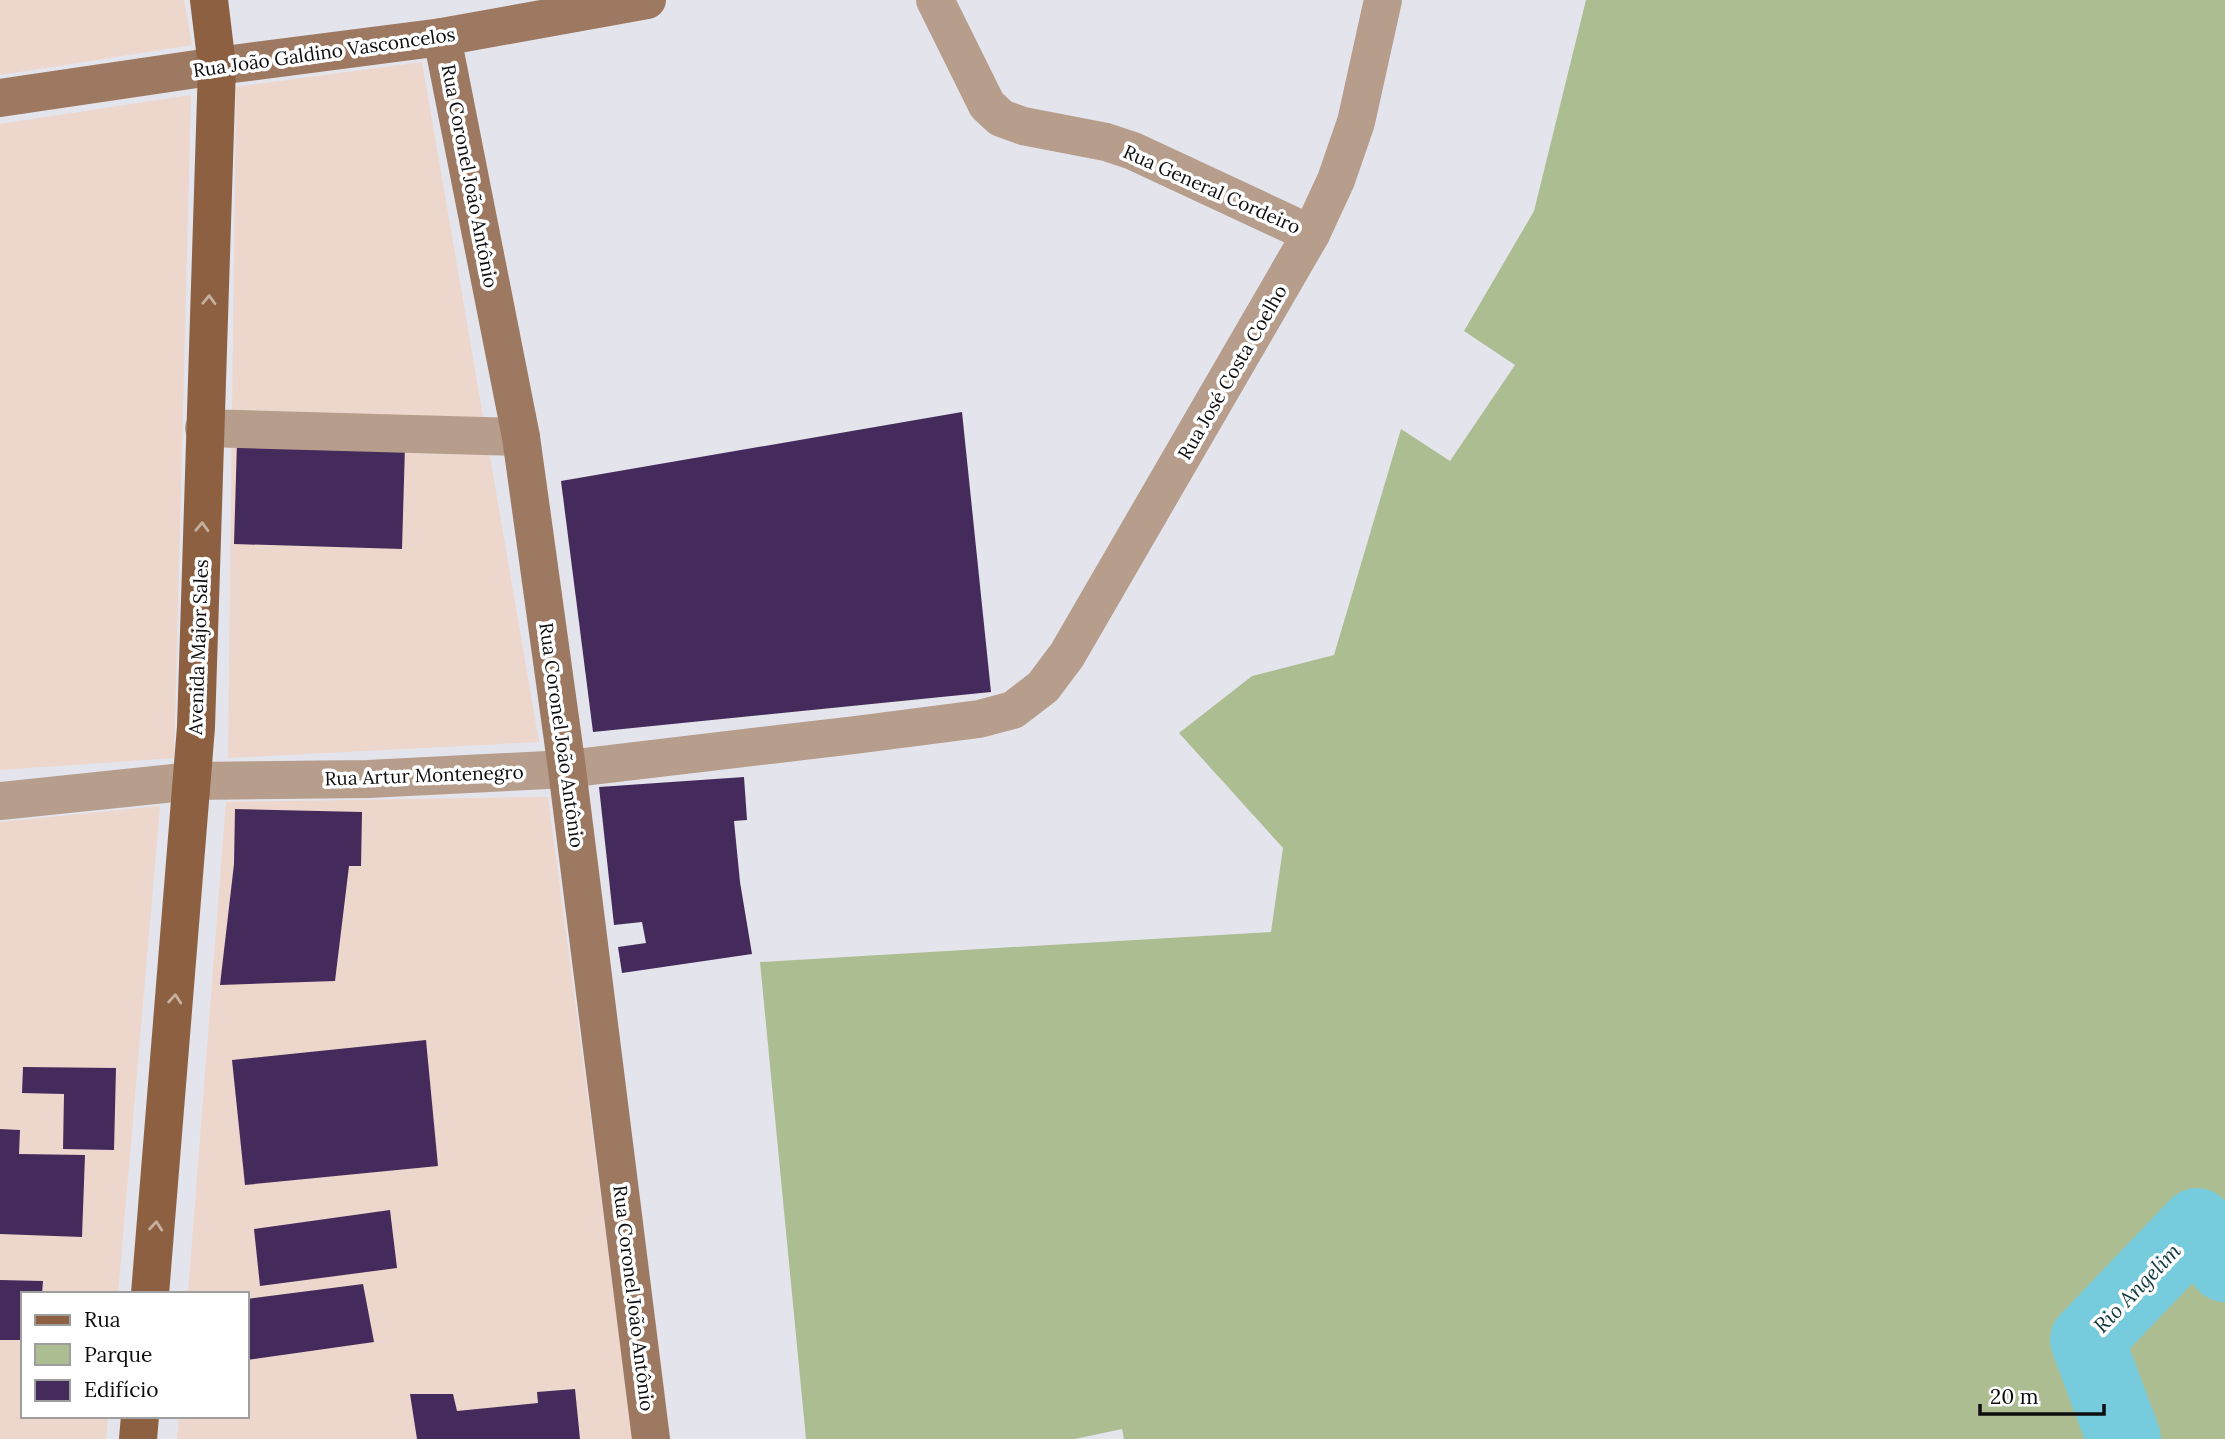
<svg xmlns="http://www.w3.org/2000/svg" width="2225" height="1439" viewBox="0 0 2225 1439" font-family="Lora,serif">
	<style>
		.commercial { fill: #edd6cb }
		.green { fill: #acbd92 }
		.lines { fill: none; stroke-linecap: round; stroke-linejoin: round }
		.river { stroke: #76ccdc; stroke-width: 74 }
		.building { fill: #452b5b }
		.street { stroke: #b69d8c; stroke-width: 38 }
		.secondary { stroke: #9e7961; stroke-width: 38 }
		.primary { stroke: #8c6041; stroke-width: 38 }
		.oneway { stroke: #c6b0a0 }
		.labels { text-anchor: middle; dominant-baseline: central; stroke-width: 7; stroke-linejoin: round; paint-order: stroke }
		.street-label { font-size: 19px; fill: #0d0d0f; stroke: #fff }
		.water-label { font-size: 21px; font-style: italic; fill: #0f383f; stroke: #fff }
	</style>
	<rect width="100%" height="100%" fill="#e4e4ec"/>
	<!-- commercial -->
	<g class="commercial">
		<polygon points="0,0 184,0 192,45 0,75"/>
		<polygon points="422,62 539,742 228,758 236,87"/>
		<polygon points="191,95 174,758 0,770 0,124"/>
		<polygon points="548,797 633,1439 177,1439 179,1416 247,1416 247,1294 188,1294 226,802"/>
		<polygon points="160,806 118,1294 23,1294 23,1416 108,1416 106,1439 0,1439 0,822"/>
	</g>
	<!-- green -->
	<polygon class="green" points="1586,0 2225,0 2225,1439 1124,1439 1122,1429 1075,1439 806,1439 760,962 1271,932 1283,848 1179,733 1252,676 1334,655 1401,429 1450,461 1515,365 1464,331 1534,211"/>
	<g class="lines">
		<!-- river -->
		<polyline class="river" points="2124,1439 2087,1340 2197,1225 2225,1265"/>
	</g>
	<!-- building -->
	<g class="building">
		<polygon points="962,412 991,692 593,732 561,481"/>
		<polygon points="237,442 405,446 402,549 234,544"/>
		<polygon points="744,777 747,820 734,821 740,882 752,954 622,973 618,947 646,943 642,922 614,925 599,787"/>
		<polygon points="235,809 362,812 361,866 349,866 335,981 220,985 234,864"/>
		<polygon points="426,1040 438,1166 245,1185 232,1060"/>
		<polygon points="23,1067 116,1068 114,1150 63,1149 64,1094 22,1093"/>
		<polygon points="0,1129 20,1130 19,1154 85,1155 82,1237 0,1234"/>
		<polygon points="390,1210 397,1268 260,1286 254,1229"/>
		<polygon points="0,1280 43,1281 42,1294 23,1294 23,1340 0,1340"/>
		<polygon points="363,1284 374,1342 247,1360 247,1299"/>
		<polygon points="575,1389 580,1439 417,1439 410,1394 453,1394 457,1411 538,1403 537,1392"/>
	</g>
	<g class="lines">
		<!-- street -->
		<g class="street">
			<polyline points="935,0 987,105 1001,118 1023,126 1106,142 1133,151 1311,234"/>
			<polyline points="204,428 521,437"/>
			<polyline points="0,801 193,781 368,779 567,769 855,735 979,719 1013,710 1043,687 1067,655 1311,234 1336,180 1356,122 1383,0"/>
		</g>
		<!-- secondary -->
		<g class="secondary">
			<polyline points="442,37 521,437 567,769 651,1439"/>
			<polyline points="0,98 217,66 442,37 647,0"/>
		</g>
		<!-- primary -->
		<g class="primary">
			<polyline points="150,1294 196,727 217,66 209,0"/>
			<polyline points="138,1439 140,1416"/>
		</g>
	</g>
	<!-- one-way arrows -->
	<defs><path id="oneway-chevron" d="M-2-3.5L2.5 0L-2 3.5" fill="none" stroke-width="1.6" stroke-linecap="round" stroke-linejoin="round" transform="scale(1.75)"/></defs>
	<g class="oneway">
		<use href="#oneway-chevron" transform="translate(209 300) rotate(-88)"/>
		<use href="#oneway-chevron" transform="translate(202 527) rotate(-88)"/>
		<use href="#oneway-chevron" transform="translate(175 999) rotate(-85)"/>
		<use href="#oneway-chevron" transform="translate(156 1226) rotate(-85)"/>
	</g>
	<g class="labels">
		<!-- street labels -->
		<g class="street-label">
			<text transform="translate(324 52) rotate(-8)">Rua João Galdino Vasconcelos</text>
			<text transform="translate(470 176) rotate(79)">Rua Coronel João Antônio</text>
			<text transform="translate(1212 189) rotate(24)">Rua General Cordeiro</text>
			<text transform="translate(1232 372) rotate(-60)">Rua José Costa Coelho</text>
			<text transform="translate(198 647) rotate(-88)">Avenida Major Sales</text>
			<text transform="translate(562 735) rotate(82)">Rua Coronel João Antônio</text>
			<text transform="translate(424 775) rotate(-2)">Rua Artur Montenegro</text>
			<text transform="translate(634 1298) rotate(83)">Rua Coronel João Antônio</text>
		</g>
		<!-- water labels -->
		<g class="water-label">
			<text transform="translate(2137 1288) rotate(-46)">Rio Angelim</text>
		</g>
	</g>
	<!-- legend -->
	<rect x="21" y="1292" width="228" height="126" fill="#ffffff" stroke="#9e9e9f" stroke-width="2"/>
	<rect x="35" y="1315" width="35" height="10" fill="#8c6041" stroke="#9e9e9f" stroke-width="2"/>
	<text x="84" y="1327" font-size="21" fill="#0d0d0f">Rua</text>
	<rect x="35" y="1344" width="35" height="21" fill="#acbd92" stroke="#9e9e9f" stroke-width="2"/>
	<text x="84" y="1362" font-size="21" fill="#0d0d0f">Parque</text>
	<rect x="35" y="1380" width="35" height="21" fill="#452b5b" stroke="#9e9e9f" stroke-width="2"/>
	<text x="84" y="1397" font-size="21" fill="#0d0d0f">Edifício</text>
	<!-- scale -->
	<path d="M1980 1404v10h124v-10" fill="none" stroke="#0d0d0f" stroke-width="3.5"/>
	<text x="1990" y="1404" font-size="21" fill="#0d0d0f" stroke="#ffffff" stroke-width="5" paint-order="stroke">20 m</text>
</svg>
